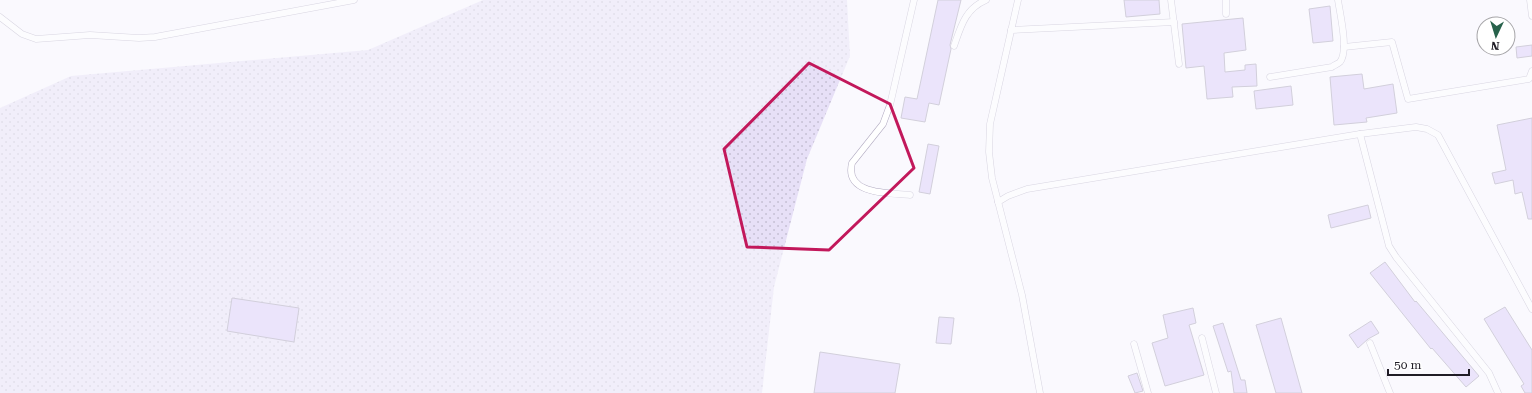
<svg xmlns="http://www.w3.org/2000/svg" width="1532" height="393" viewBox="0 0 1532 393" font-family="'Roboto Serif',serif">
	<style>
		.grass { fill: url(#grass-dots) }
		.building { fill: #d9cbf8; stroke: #a29bb2 }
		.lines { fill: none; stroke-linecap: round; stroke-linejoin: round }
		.lane-casing { stroke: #b1aac1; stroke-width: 7 }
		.lane { stroke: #fff; stroke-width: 6 }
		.marked { fill: none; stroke: #c2185b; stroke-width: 3; stroke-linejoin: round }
	</style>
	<defs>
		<pattern id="grass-dots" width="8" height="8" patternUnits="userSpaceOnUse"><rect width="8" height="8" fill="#e7e0f7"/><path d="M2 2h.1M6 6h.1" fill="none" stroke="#c6c0d4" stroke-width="1.8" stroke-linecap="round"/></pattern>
	</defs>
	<rect width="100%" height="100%" fill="#faf9fe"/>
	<!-- grass -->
	<polygon class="grass" points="483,0 847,0 850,56 807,159 774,287 762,393 0,393 0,108 71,76 368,50"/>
	<!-- building -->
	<g class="building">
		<polygon points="938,0 961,0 950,45 951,49 939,105 929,103 925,122 901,118 905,97 917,99"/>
		<polygon points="1124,0 1159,0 1160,14 1126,17"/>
		<polygon points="1330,6 1333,41 1313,43 1309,9"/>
		<polygon points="1243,18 1246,50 1224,53 1225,72 1245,70 1245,65 1256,64 1257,86 1232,87 1233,97 1207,99 1204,66 1186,68 1182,24"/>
		<polygon points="1532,45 1532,56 1517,58 1516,47"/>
		<polygon points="1362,74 1364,89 1393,84 1397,113 1366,118 1367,122 1334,125 1330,77"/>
		<polygon points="1291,86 1293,105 1256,109 1254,91"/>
		<polygon points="1532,118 1532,219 1528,219 1522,192 1515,194 1513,180 1495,184 1492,173 1506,170 1497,125"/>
		<polygon points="928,144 939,146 930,194 919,192"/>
		<polygon points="1368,205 1371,218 1331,228 1328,215"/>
		<polygon points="1385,262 1415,302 1416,301 1479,376 1466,387 1432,348 1431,349 1370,273"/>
		<polygon points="232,298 299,308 294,342 227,331"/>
		<polygon points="1505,307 1532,350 1532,393 1525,393 1521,386 1524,384 1484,319"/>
		<polygon points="1193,308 1196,323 1189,325 1204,375 1165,386 1152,343 1168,338 1163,315"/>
		<polygon points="939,317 954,318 951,344 936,343"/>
		<polygon points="1281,318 1302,393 1276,393 1256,325"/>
		<polygon points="1371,321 1379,333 1368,339 1358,348 1349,335"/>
		<polygon points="1223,323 1241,380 1245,380 1247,393 1234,393 1231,371 1228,372 1213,326"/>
		<polygon points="820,352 900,364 895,393 814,393"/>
		<polygon points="1137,373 1143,391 1135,393 1128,376"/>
	</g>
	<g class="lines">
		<defs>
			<g id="lane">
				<polyline points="1018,0 990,124 989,152 992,178 1022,295 1040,393"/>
				<polyline points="1171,0 1179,64"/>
				<polyline points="1530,0 1532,16"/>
				<polyline points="1226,14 1226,0"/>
				<polyline points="0,17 22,34 36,39 90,35 139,38 155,37 354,0"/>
				<polyline points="1011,30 1174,22"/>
				<path d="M 954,46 C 961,26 965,9 986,0"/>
				<polyline points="1344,47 1392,42 1408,99 1529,79 1532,71"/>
				<path d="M 1270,77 L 1332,67 C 1334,65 1338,64 1340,62 C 1349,51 1340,14 1338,0"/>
				<polyline points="1360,134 1389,246 1396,257 1489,373 1498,393"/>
				<path d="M 910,195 C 889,193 844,195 852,163 L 883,124 L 890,105 L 914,0"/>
				<polyline points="998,202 1008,196 1027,189 1360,134 1416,127 1427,129 1438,135 1532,309"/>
				<polyline points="1202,338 1216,393"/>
				<polyline points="1370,343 1390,393"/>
				<polyline points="1134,344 1148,393"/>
			</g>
		</defs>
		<!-- lane casing -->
		<use href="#lane" class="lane-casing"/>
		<!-- lane -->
		<use href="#lane" class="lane"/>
	</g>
	<!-- marked area -->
	<path d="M0 0H1532V393H0ZM 809,63 L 890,104 L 914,168 L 829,250 L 747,247 L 724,149 Z" fill="#faf9fe" fill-opacity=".55" fill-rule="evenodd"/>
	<path class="marked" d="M 809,63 L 890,104 L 914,168 L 829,250 L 747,247 L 724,149 Z"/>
	<!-- north arrow -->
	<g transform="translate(1496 36) rotate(184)"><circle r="19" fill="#ffffff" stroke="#a6a5a8"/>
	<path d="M0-3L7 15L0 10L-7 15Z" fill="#27624b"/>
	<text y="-6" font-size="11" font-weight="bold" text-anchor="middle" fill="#201d26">N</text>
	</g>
	<!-- scale -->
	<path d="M1388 369v6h81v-6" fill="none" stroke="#201d26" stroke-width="2"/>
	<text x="1394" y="369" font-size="12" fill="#201d26" stroke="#ffffff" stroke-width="3" paint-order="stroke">50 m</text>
</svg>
